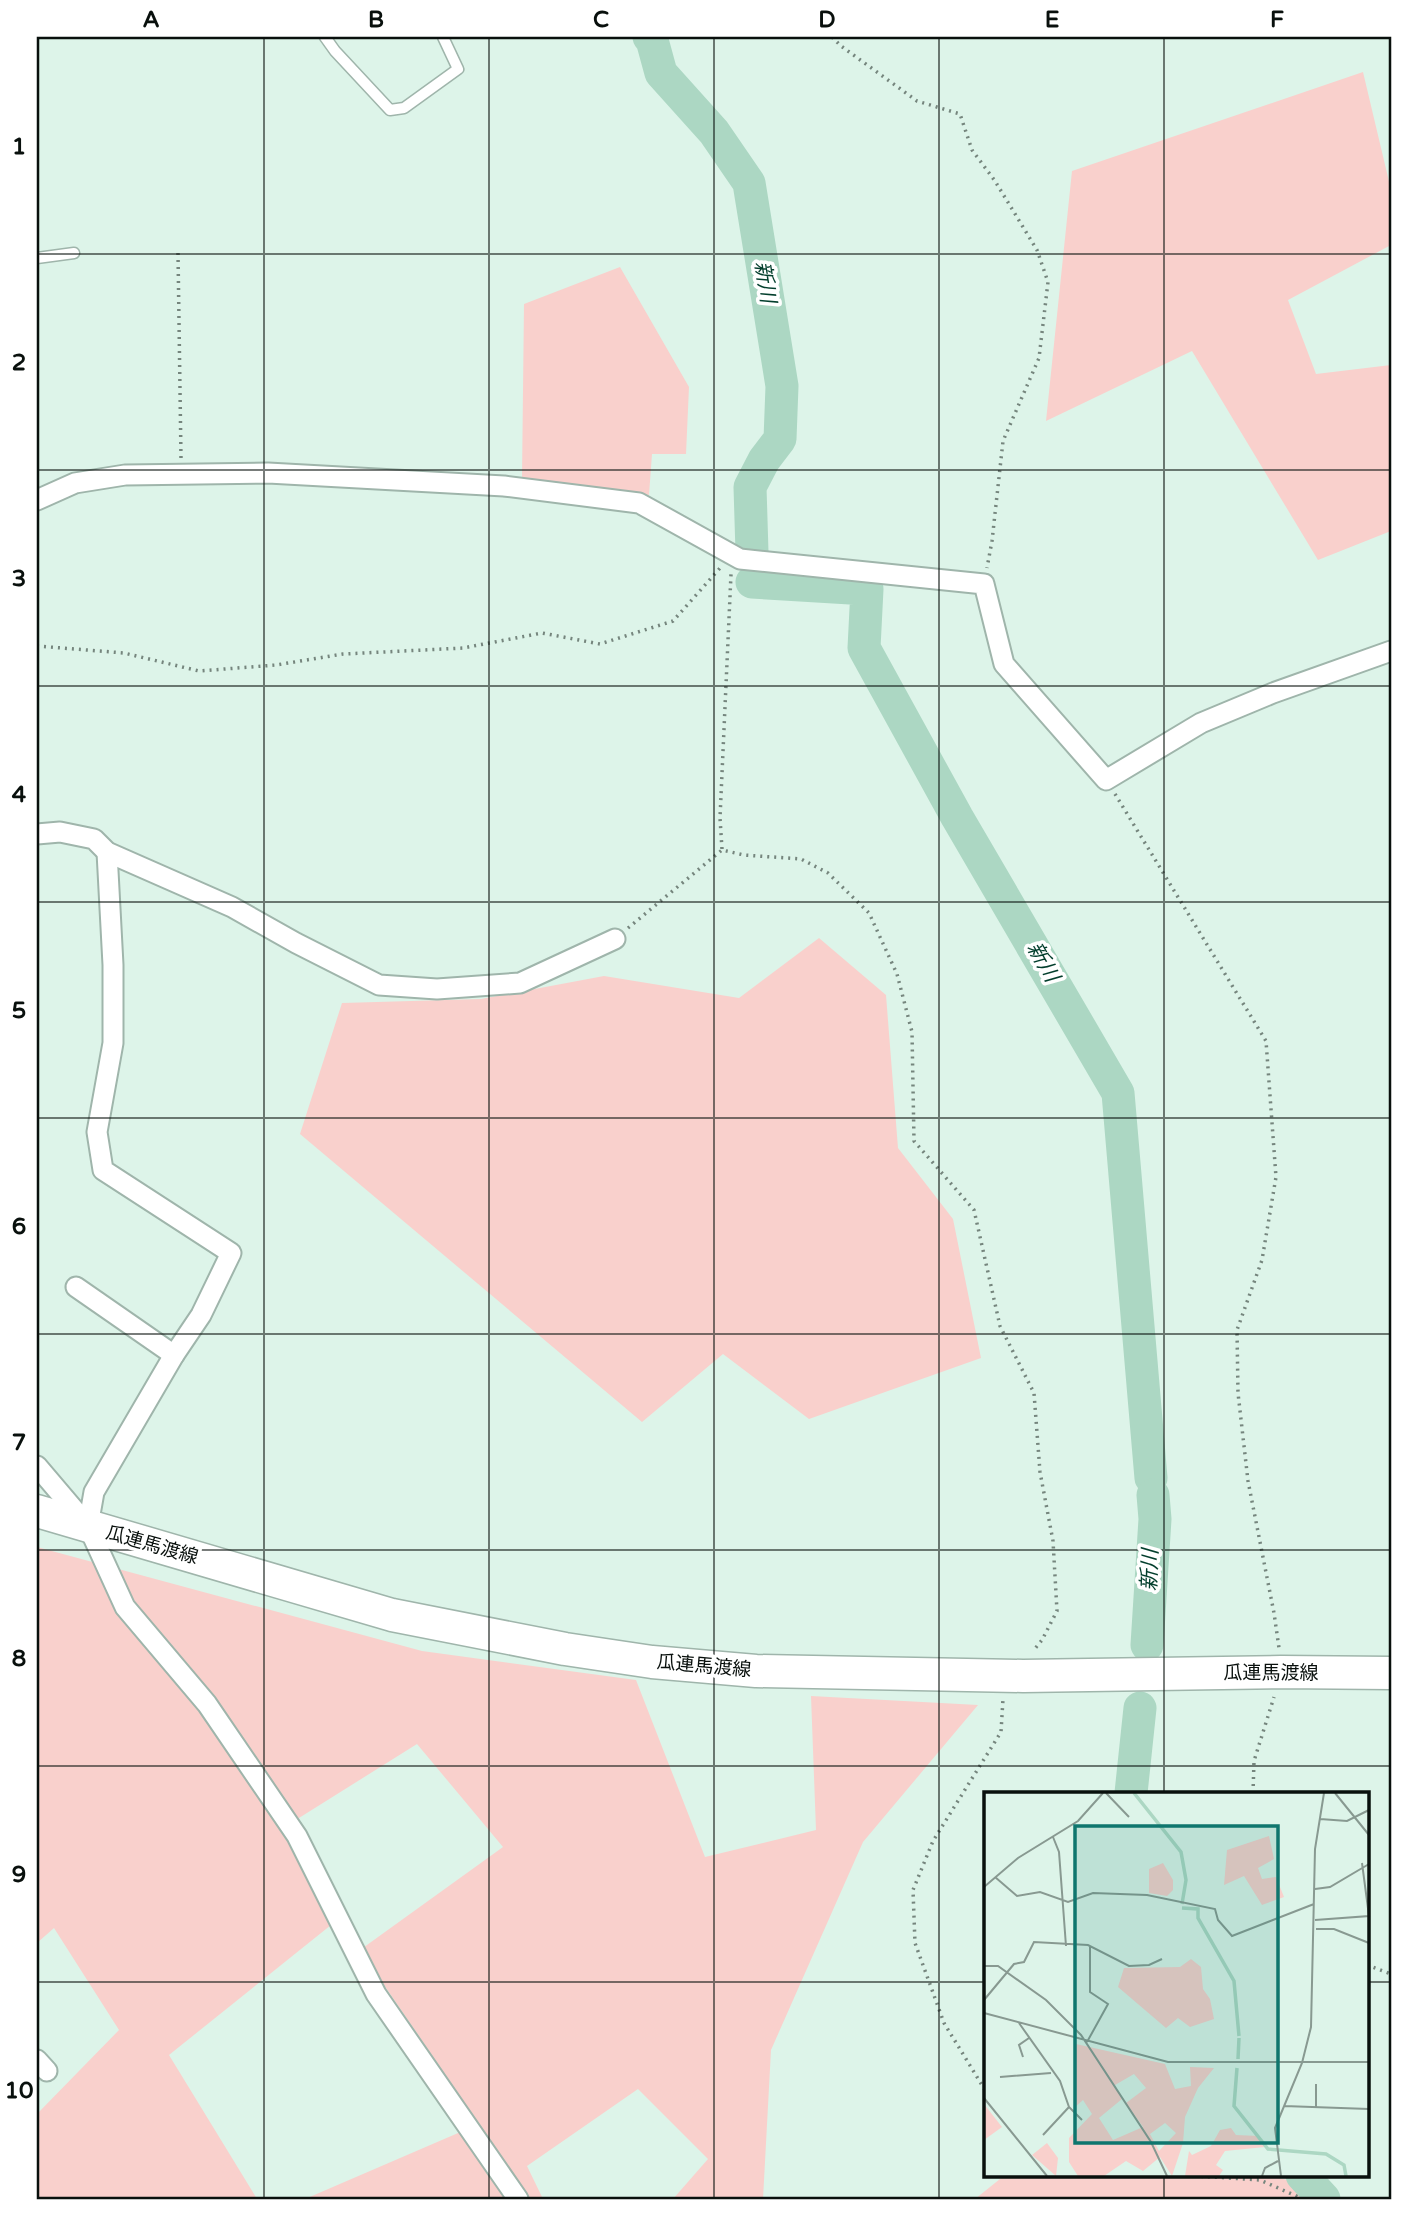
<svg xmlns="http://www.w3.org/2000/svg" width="1428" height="2236" viewBox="0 0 1428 2236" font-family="'Varela Round','Noto Sans JP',sans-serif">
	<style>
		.green { fill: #f9d0cc }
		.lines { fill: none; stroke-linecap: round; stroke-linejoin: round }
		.river { stroke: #acd7c3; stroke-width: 33 }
		.service-casing { stroke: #9fb5ab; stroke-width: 13 }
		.minor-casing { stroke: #9fb5ab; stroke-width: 23 }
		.primary-casing { stroke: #9fb5ab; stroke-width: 35 }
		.path { stroke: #75857d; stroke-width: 3.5; stroke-dasharray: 2 5; stroke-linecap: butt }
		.service { stroke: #fff; stroke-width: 10 }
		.minor { stroke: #fff; stroke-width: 19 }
		.primary { stroke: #fff; stroke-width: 32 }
		.grid { fill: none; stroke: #09100d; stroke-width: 2; stroke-opacity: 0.55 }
		.labels { text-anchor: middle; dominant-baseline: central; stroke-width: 7; stroke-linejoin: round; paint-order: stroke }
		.street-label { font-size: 19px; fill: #09100d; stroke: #fff }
		.water-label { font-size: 21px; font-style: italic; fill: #023e2c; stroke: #fff }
		.inset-river { fill: none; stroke: #acd7c3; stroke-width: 3.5 }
		.inset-road { fill: none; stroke: #889991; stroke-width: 2 }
		.view { fill: #0f766e; fill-opacity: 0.15; stroke: #0f766e; stroke-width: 3.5 }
		.inset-edge { fill: none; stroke: #09100d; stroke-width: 3.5 }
		.neatline { fill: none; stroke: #09100d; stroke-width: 2.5 }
		.grid-label { font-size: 23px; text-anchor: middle; font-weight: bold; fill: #09100d }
	</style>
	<rect width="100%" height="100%" fill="#ddf4e9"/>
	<!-- green -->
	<g class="green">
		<polygon points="1363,72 1391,190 1391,245 1288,300 1316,374 1391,365 1391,531 1318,560 1192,351 1046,421 1072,171"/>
		<polygon points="620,267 689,387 686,454 652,454 649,495 522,478 524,304"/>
		<polygon points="819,938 886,995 898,1148 953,1219 981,1358 809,1419 723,1354 642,1422 300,1134 342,1003 481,999 604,976 739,998"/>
		<polygon points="37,1547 422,1651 636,1680 705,1857 816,1830 811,1696 978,1705 863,1842 771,2050 763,2199 673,2199 708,2159 638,2089 527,2166 543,2199 305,2199 479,2124 360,1950 503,1847 417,1744 283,1828 331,1925 169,2055 257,2199 37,2199 37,2114 119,2030 54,1928 37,1943"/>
		<polygon points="1005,2175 1264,2175 1298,2182 1311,2199 975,2199"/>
	</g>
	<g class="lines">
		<!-- river -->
		<g class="river">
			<polyline points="649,37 652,40 661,73 714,132 749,183 782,386 780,439 764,460 750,487 752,552"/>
			<polyline points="752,582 867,589 864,648 957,817 1118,1093 1151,1478"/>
			<polyline points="1147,1645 1155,1519 1153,1495"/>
			<polyline points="1131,1793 1140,1708"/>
			<polyline points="1302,2175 1324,2199"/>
		</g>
		<defs>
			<g id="service">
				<polyline points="325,37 335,51 390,110 404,108 458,69 443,37"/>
				<polyline points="37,258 74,253"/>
			</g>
			<g id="minor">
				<polyline points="37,500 75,483 125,475 268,473 504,486 639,503 740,559 984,584 1004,664 1106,780 1201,723 1273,693 1391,651"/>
				<polyline points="37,834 60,832 94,839 107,852 232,907 296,943 379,985 437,989 520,983 615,939"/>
				<polyline points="76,1287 174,1355"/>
				<polyline points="37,1466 88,1526 125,1607 207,1704 297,1836 376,1994 518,2199"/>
				<polyline points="88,1526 94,1492 174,1355 201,1315 231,1253 103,1170 97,1132 113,1043 113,965 107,852"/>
				<polyline points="37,2060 47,2071"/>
			</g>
			<polyline id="primary" points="37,1511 392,1615 565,1649 652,1662 756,1671 1023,1676 1281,1672 1391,1673"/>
		</defs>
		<!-- service casing -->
		<use href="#service" class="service-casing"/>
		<!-- minor casing -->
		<use href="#minor" class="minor-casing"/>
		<!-- primary casing -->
		<use href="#primary" class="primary-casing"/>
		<!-- path -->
		<g class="path">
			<polyline points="832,37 841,46 917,101 960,114 972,150 995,181 1037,250 1048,282 1039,358 1003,441 992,541 987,568"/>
			<polyline points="178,253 181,458"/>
			<polyline points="37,646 124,653 199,671 276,665 343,654 463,648 542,633 600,644 673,621 721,567"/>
			<polyline points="1115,794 1266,1041 1276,1177 1262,1260 1237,1330 1238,1393 1248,1481 1274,1613 1279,1648"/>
			<polyline points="722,849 720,818 731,574"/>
			<polyline points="628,928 722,850 744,855 801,859 828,873 869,913 897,974 912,1032 914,1141 974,1210 1000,1326 1034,1393 1040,1472 1053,1541 1057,1611 1042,1640 1033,1651"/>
			<polyline points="1253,1793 1254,1761 1274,1697"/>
			<polyline points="1367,1965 1391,1974"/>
			<polyline points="985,2090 944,2023 915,1943 913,1890 933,1841 1001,1732 1003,1699"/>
			<polyline points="1180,2175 1260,2180 1303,2199"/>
		</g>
		<!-- service -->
		<use href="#service" class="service"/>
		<!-- minor -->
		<use href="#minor" class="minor"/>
		<!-- primary -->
		<use href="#primary" class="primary"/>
	</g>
	<!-- grid -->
	<path class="grid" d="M 264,37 L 264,2199M 489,37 L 489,2199M 714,37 L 714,2199M 939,37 L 939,2199M 1164,37 L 1164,1793M 37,254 L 1391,254M 37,470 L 1391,470M 37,686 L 1391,686M 37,902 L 1391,902M 37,1118 L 1391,1118M 37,1334 L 1391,1334M 37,1550 L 1391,1550M 37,1766 L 1391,1766M 37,1982 L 985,1982M 1367,1982 L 1391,1982M 1164,2175 L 1164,2199"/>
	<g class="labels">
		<!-- street labels -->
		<g class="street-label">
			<text transform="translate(152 1545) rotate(16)">瓜連馬渡線</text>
			<text transform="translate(704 1666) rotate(5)">瓜連馬渡線</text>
			<text x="1271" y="1673">瓜連馬渡線</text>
		</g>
		<!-- water labels -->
		<g class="water-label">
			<text transform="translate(765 282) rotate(81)">新川</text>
			<text transform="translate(1043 962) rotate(60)">新川</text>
			<text transform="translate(1150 1570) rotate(-88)">新川</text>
		</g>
	</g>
	<!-- overview -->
	<g transform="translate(984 1792)">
		<rect width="385" height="385" fill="#ddf4e9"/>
		<path d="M 285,44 L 290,67 L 274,76 L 278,87 L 292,85 L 300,105 L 278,113 L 260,84 L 240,93 L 243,58 ZM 179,71 L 189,88 L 189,98 L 183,104 L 165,101 L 165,77 ZM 207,167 L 217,175 L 219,197 L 226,207 L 230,227 L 206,235 L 194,226 L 182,236 L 134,195 L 140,176 L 196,175 ZM 92,252 L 181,272 L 191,297 L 207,294 L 206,275 L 230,276 L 214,296 L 201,325 L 199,351 L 188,384 L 176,365 L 159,379 L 142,369 L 120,384 L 94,384 L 85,370 L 85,346 L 108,322 L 99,308 L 90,316 ZM 150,282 L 162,296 L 142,311 L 159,335 L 129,348 L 115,326 L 138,307 L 131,293 ZM 181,331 L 192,341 L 175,359 L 166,342 ZM 0,312 L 18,335 L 0,348 ZM 247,336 L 252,343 L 275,344 L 281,355 L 241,359 L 232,373 L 239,378 L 235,384 L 201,384 L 205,359 L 208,363 L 227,354 L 236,338 ZM 63,351 L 74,366 L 72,384 L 48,363 Z" fill="#f9d0cc" fill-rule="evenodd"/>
		<path class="inset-river" d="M 150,1 L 197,60 L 202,88 L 198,112M 198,116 L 214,117 L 214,126 L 250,189 L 255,244M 254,267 L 255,246M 253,276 L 250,314 L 284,357 L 342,362 L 360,373 L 362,384"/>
		<path class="inset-road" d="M 122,1 L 145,25M 351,1 L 385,43M 336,27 L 363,29 L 385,18M 69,45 L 75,60 L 82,154M 11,85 L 33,104 L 56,100 L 84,110 L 109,101 L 163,103 L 231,117 L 234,128 L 248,144 L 330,112M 0,95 L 34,66 L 94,29 L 119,1M 331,97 L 346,95 L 385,72M 331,128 L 385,124 L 378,71M 332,137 L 350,137 L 385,151M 0,174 L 14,174 L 62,208 L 97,243 L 167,350 L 183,384M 0,208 L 30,172 L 40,170 L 50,150 L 104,153 L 145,174 L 165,173 L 178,167M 0,221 L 184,270 L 385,270M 35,231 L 76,289 L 85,315 L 98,328M 103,250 L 124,212 L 106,200 L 106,155M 39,265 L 35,253 L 45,246M 16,285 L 67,281M 332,292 L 332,316M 0,306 L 63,384M 300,314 L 385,317M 59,343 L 85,315M 278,384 L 281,376 L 294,369M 297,384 L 291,336 L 318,271 L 327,235 L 331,57 L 340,1"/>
		<path class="view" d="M 91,34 L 294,34 L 294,351 L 91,351 Z"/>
		<rect width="385" height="385" class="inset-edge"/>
	</g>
	<!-- border -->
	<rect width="1428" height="2236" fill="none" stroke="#ffffff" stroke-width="77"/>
	<rect x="38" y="38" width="1352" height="2160" class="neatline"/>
	<g class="grid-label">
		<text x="151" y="27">A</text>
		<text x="376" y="27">B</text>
		<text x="601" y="27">C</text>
		<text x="827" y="27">D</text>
		<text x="1052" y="27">E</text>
		<text x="1277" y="27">F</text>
		<text x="19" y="154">1</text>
		<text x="19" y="370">2</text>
		<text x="19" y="586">3</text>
		<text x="19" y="802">4</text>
		<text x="19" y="1018">5</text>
		<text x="19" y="1234">6</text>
		<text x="19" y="1450">7</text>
		<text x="19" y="1666">8</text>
		<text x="19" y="1882">9</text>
		<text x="19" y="2098">10</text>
	</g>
</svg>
